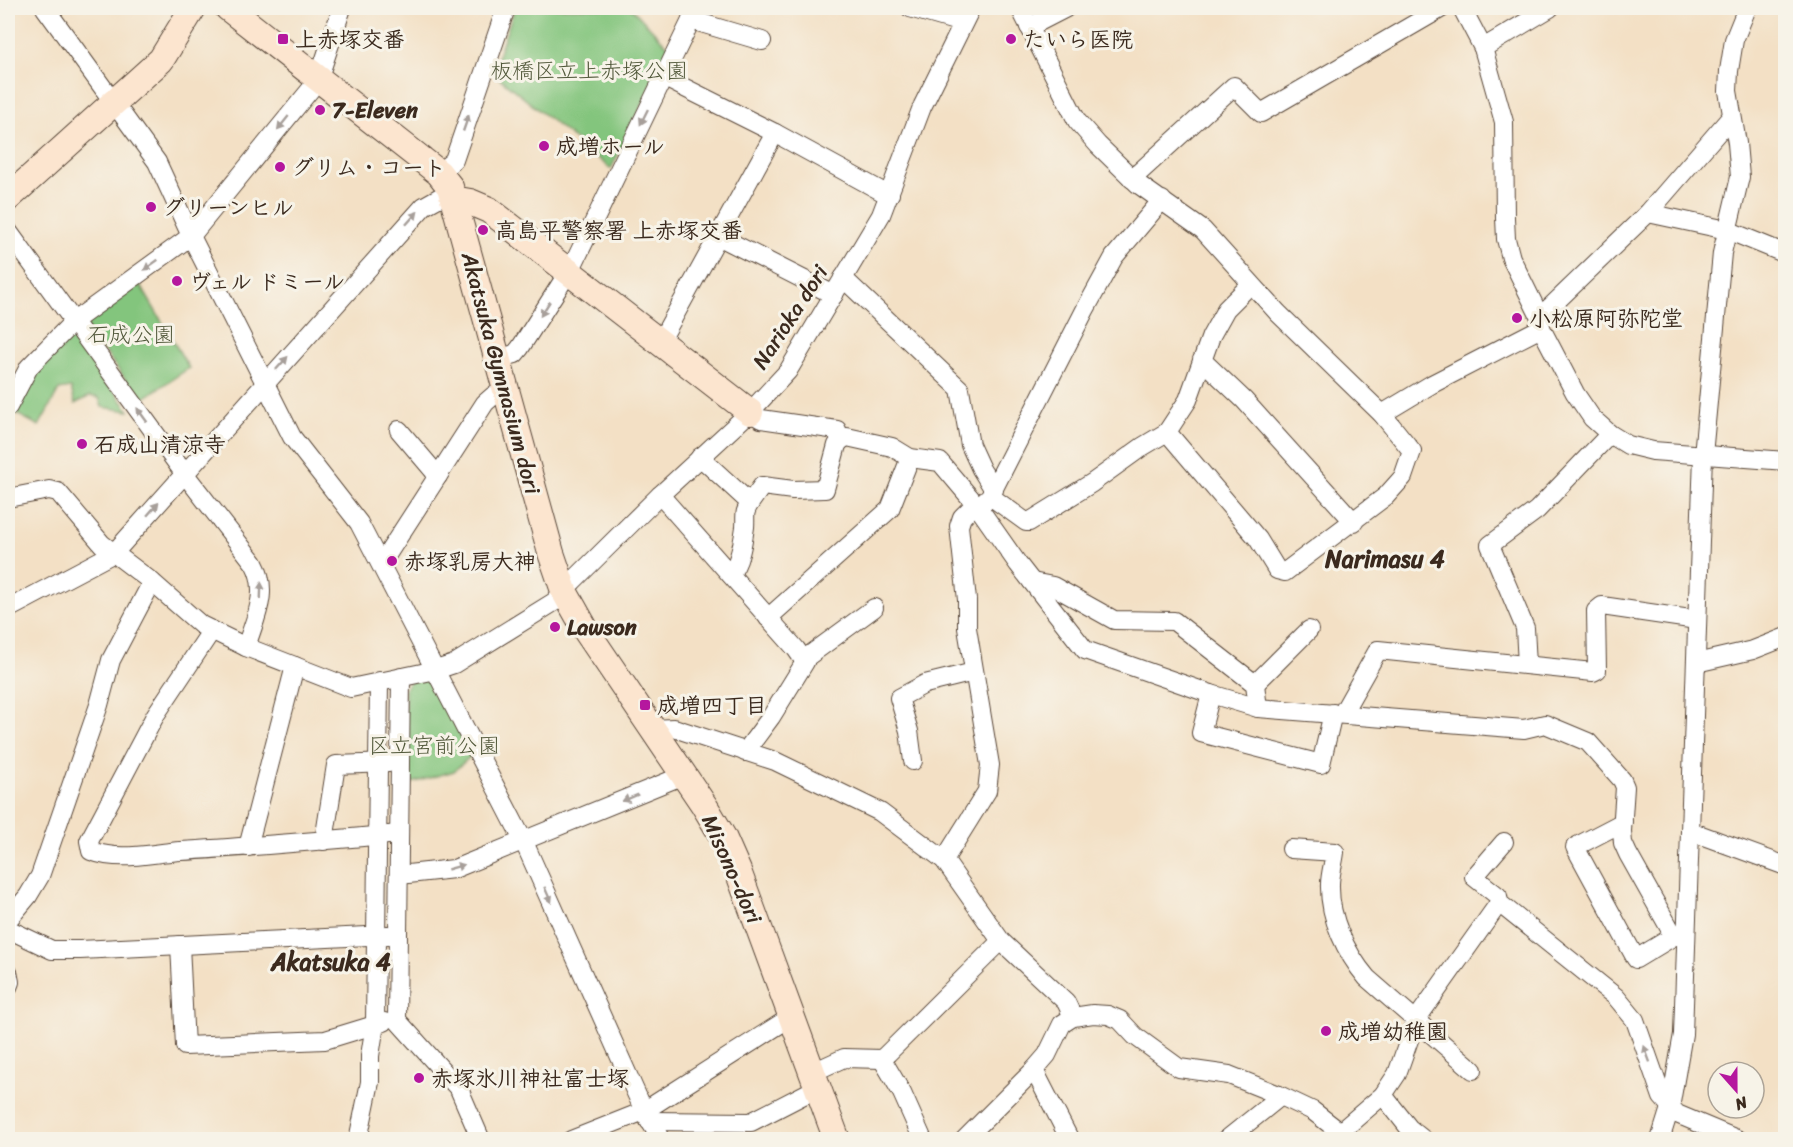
<svg xmlns="http://www.w3.org/2000/svg" width="1793" height="1147" viewBox="0 0 1793 1147" font-family="Sriracha,'Klee One',sans-serif">
	<style>
		.green { fill: #83c57d; stroke: #5f784e; stroke-width: 1.5 }
		.lines { fill: none; stroke-linecap: round; stroke-linejoin: round }
		.street-casing { stroke: #574537; stroke-width: 20 }
		.secondary-casing { stroke: #574537; stroke-width: 28 }
		.street { stroke: #fff; stroke-width: 18 }
		.secondary { stroke: #fce5cf; stroke-width: 26 }
		.oneway { fill: #a79f9a }
		.poi-dot { fill: #b5179e; stroke: #f7f3e8; stroke-width: 2 }
		.labels { text-anchor: middle; dominant-baseline: central; stroke-width: 6; stroke-linejoin: round; paint-order: stroke }
		.poi-label { font-size: 22px; font-weight: bold; fill: #3b2a1e; stroke: #f7f3e8; text-anchor: start }
		.park-label { font-size: 22px; fill: #51583a; stroke: #f7f3e8 }
		.street-label { font-size: 22px; fill: #3b2a1e; stroke: #f7f3e8 }
		.neighbourhood-label { font-size: 24px; font-weight: bold; fill: #3b2a1e; stroke: #f7f3e8 }
	</style>
	<rect width="100%" height="100%" fill="#f7f3e8"/>
	<filter id="ink" filterUnits="userSpaceOnUse"><feTurbulence type="fractalNoise" baseFrequency=".0167" numOctaves="2"/><feDisplacementMap in="SourceGraphic" scale="12" xChannelSelector="R" yChannelSelector="G"/><feConvolveMatrix kernelMatrix="1 2 1 2 8 2 1 2 1" color-interpolation-filters="sRGB"/></filter>
	<filter id="wash" filterUnits="userSpaceOnUse"><feTurbulence type="fractalNoise" baseFrequency=".008" numOctaves="4" result="noise"/><feDisplacementMap in="SourceGraphic" scale="24" xChannelSelector="R" yChannelSelector="G"/><feGaussianBlur stdDeviation="1.35" result="paint"/><feColorMatrix in="noise" values="0 0 0 0 0 0 0 0 0 0 0 0 0 0 0 0 0 1.4 0 .05"/><feComposite in="paint" operator="in"/></filter>
	<g filter="url(#wash)">
		<rect width="100%" height="100%" fill="#f3e0c5"/>
		<!-- green -->
		<g class="green">
			<polygon points="515,8 631,8 670,48 611,169 492,72"/>
			<polygon points="138,281 189,368 141,400 86,327 86,320"/>
			<polygon points="69,335 76,336 129,411 102,407 99,398 90,396 75,404 71,388 59,390 39,426 15,413 34,372"/>
			<polygon points="432,677 472,755 454,771 405,785 405,688 411,680"/>
		</g>
	</g>
	<g filter="url(#ink)">
		<g class="lines">
			<defs>
				<g id="street">
					<polyline points="45,8 157,162 191,236 292,437 359,523 524,842 644,1111 661,1140"/>
					<polyline points="910,8 962,23"/>
					<polyline points="1020,8 1077,121 1098,145 1138,184 1203,230 1278,313 1382,414 1412,451 1403,477 1386,496 1285,572 1277,570 1258,539 1167,432"/>
					<polyline points="1462,8 1483,48 1504,122 1505,218 1506,239 1511,258 1540,317 1541,328 1575,393 1592,418 1610,434 1628,445 1653,451 1786,461"/>
					<polyline points="691,20 762,41"/>
					<polyline points="1029,27 1066,8"/>
					<polyline points="1483,48 1550,8"/>
					<polyline points="663,77 775,133 881,191 890,194"/>
					<polyline points="439,173 454,160 506,8"/>
					<polyline points="1132,179 1234,86 1261,113 1442,8"/>
					<polyline points="1648,213 1727,230 1786,254"/>
					<path d="M 8,231 L 184,473 L 254,563 C 270,592 255,618 246,647"/>
					<polyline points="718,236 834,295"/>
					<polyline points="843,278 960,389 970,445 981,469 994,490"/>
					<polyline points="1540,317 1648,213 1731,117"/>
					<polyline points="660,342 775,133"/>
					<polyline points="497,359 515,354 520,348 573,265 697,8"/>
					<polyline points="1202,360 1244,400 1354,522"/>
					<polyline points="8,407 29,367 74,321 191,236 315,84 319,77 342,8"/>
					<polyline points="750,412 761,419 837,430 841,440 847,437 892,447 910,458 940,462 978,507 1018,564 1085,650 1211,694 1258,708 1524,729 1545,724 1588,742 1622,780 1625,787 1622,831 1623,843 1628,854 1674,936 1685,936"/>
					<polyline points="1382,414 1432,384 1541,328"/>
					<polyline points="399,430 438,476"/>
					<path d="M 700,457 L 750,503 C 743,514 746,515 745,527 C 743,541 740,564 730,574"/>
					<polyline points="660,495 796,649 805,662 771,717 745,752"/>
					<polyline points="990,496 1026,522 1029,522 1092,483 1142,447 1167,432 1188,400 1211,336 1226,309 1251,284"/>
					<polyline points="8,498 49,490 58,492 102,544 152,582 201,625 246,647 351,688 436,670 454,664 554,602 573,581 660,495 750,412 788,371 881,215 922,107 971,8"/>
					<polyline points="750,503 762,486 793,490 825,489 837,445 841,440"/>
					<polyline points="381,564 485,403 493,396 506,392"/>
					<polyline points="1032,582 1053,586 1114,620 1174,621 1255,684 1258,708"/>
					<polyline points="8,609 114,553 424,206 440,197 453,199"/>
					<polyline points="768,618 890,509 910,458"/>
					<path d="M 212,630 L 156,714 L 89,841 L 91,851 C 121,862 150,853 181,851 C 254,847 326,840 399,834"/>
					<polyline points="803,660 874,608"/>
					<polyline points="1696,663 1753,650 1786,637"/>
					<polyline points="1527,665 1525,628 1490,545 1537,510 1610,434"/>
					<polyline points="401,677 397,1020 459,1089 481,1140"/>
					<polyline points="1255,684 1309,630"/>
					<polyline points="1211,694 1201,733 1321,764 1333,713"/>
					<polyline points="1342,714 1378,650 1593,672 1597,670 1596,611 1602,606 1697,620"/>
					<polyline points="652,729 674,728 775,761 880,812 944,860 1001,941 1066,1002 1073,1017"/>
					<polyline points="913,761 909,731 899,698 925,684 974,672"/>
					<polyline points="1623,822 1575,847 1636,959 1674,936"/>
					<polyline points="1690,831 1786,866"/>
					<polyline points="324,841 336,765 389,763"/>
					<polyline points="1504,842 1474,877 1498,896 1499,903 1616,997 1635,1020 1662,1097 1677,1114 1739,1140"/>
					<polyline points="248,847 295,666"/>
					<path d="M 1291,849 L 1335,852 C 1334,862 1330,874 1330,884 C 1329,918 1346,953 1367,978 L 1473,1070"/>
					<polyline points="944,860 987,791 990,765 967,628 967,600 959,526 962,517 969,510 978,507 990,496 1085,310 1114,257 1162,200"/>
					<polyline points="399,875 454,869 684,775"/>
					<polyline points="8,920 28,896 40,876 99,705 111,660 152,582"/>
					<polyline points="8,929 52,950 80,950 388,935"/>
					<polyline points="180,945 185,1046 325,1040 384,1022"/>
					<polyline points="8,972 10,982 8,987"/>
					<polyline points="882,1059 902,1093 923,1140"/>
					<polyline points="1034,1070 1070,1140"/>
					<polyline points="811,1073 844,1058 882,1059 1001,941"/>
					<polyline points="1383,1095 1409,1128 1424,1140"/>
					<polyline points="649,1121 751,1122 817,1088"/>
					<polyline points="358,1140 370,1082 370,1056 375,1024 379,681"/>
					<polyline points="571,1140 644,1111 791,1017"/>
					<polyline points="964,1140 1034,1070 1047,1055 1062,1024 1073,1017 1093,1014 1108,1015 1120,1020 1135,1036 1179,1068 1229,1075 1279,1095 1313,1111 1340,1132"/>
					<polyline points="1226,1140 1276,1100 1279,1095"/>
					<polyline points="1333,1140 1340,1132 1383,1095 1397,1074 1416,1020 1499,903"/>
					<polyline points="1660,1140 1670,1108 1683,1034 1703,455 1722,253 1740,177 1737,143 1728,91 1729,71 1734,40 1747,8"/>
				</g>
				<g id="secondary">
					<polyline points="228,8 439,173 450,187 551,553 564,591 587,632 704,805 723,837 738,871 837,1140"/>
					<polyline points="8,198 161,60 193,8"/>
					<polyline points="453,199 470,202 489,210 750,412"/>
				</g>
			</defs>
			<!-- street casing -->
			<use href="#street" class="street-casing"/>
			<!-- secondary casing -->
			<use href="#secondary" class="secondary-casing"/>
			<!-- street -->
			<use href="#street" class="street"/>
			<!-- secondary -->
			<use href="#secondary" class="secondary"/>
		</g>
		<!-- one-way arrows -->
		<defs><path id="oneway-solid" d="M-6-.8H1V-3.2L6.5 0L1 3.2V.8H-6Z" transform="scale(1.5)"/></defs>
		<g class="oneway">
			<use href="#oneway-solid" transform="translate(644 117) rotate(116)"/>
			<use href="#oneway-solid" transform="translate(283 123) rotate(129)"/>
			<use href="#oneway-solid" transform="translate(466 123) rotate(-71)"/>
			<use href="#oneway-solid" transform="translate(412 218) rotate(-48)"/>
			<use href="#oneway-solid" transform="translate(151 265) rotate(144)"/>
			<use href="#oneway-solid" transform="translate(545 309) rotate(123)"/>
			<use href="#oneway-solid" transform="translate(282 363) rotate(-48)"/>
			<use href="#oneway-solid" transform="translate(142 415) rotate(-126)"/>
			<use href="#oneway-solid" transform="translate(153 509) rotate(-49)"/>
			<use href="#oneway-solid" transform="translate(261 591) rotate(-88)"/>
			<use href="#oneway-solid" transform="translate(630 798) rotate(157)"/>
			<use href="#oneway-solid" transform="translate(456 867) rotate(-16)"/>
			<use href="#oneway-solid" transform="translate(548 895) rotate(66)"/>
			<use href="#oneway-solid" transform="translate(1647 1054) rotate(-110)"/>
		</g>
	</g>
	<!-- markers -->
	<g class="poi-dot">
		<rect x="277" y="33" width="12" height="12" rx="3"/>
		<circle cx="1011" cy="39" r="6"/>
		<circle cx="320" cy="110" r="6"/>
		<circle cx="544" cy="146" r="6"/>
		<circle cx="280" cy="167" r="6"/>
		<circle cx="151" cy="207" r="6"/>
		<circle cx="483" cy="230" r="6"/>
		<circle cx="177" cy="281" r="6"/>
		<circle cx="1517" cy="318" r="6"/>
		<circle cx="82" cy="444" r="6"/>
		<circle cx="392" cy="561" r="6"/>
		<circle cx="555" cy="627" r="6"/>
		<rect x="639" y="699" width="12" height="12" rx="3"/>
		<circle cx="1326" cy="1031" r="6"/>
		<circle cx="419" cy="1078" r="6"/>
	</g>
	<g class="labels">
		<!-- poi labels -->
		<g class="poi-label">
			<text x="295" y="39">上赤塚交番</text>
			<text x="1023" y="39">たいら医院</text>
			<text x="332" y="110">7-Eleven</text>
			<text x="556" y="146">成増ホール</text>
			<text x="292" y="167">グリム・コート</text>
			<text x="163" y="207">グリーンヒル</text>
			<text x="495" y="230">高島平警察署 上赤塚交番</text>
			<text x="189" y="281">ヴェル ドミール</text>
			<text x="1529" y="318">小松原阿弥陀堂</text>
			<text x="94" y="444">石成山清涼寺</text>
			<text x="404" y="561">赤塚乳房大神</text>
			<text x="567" y="627">Lawson</text>
			<text x="657" y="705">成増四丁目</text>
			<text x="1338" y="1031">成増幼稚園</text>
			<text x="431" y="1078">赤塚氷川神社富士塚</text>
		</g>
		<!-- park labels -->
		<g class="park-label">
			<text x="589" y="70">板橋区立上赤塚公園</text>
			<text x="131" y="334">石成公園</text>
			<text x="434" y="745">区立宮前公園</text>
		</g>
		<!-- street labels -->
		<g class="street-label">
			<text transform="translate(790 317) rotate(-57)">Narioka dori</text>
			<text transform="translate(501 373) rotate(75)">Akatsuka Gymnasium dori</text>
			<text transform="translate(732 869) rotate(66)">Misono-dori</text>
		</g>
		<!-- neighbourhood labels -->
		<g class="neighbourhood-label">
			<text x="1385" y="559">Narimasu 4</text>
			<text x="331" y="962">Akatsuka 4</text>
		</g>
	</g>
	<!-- margin -->
	<rect width="1793" height="1147" fill="none" stroke="#f7f3e8" stroke-width="30"/>
	<!-- north arrow -->
	<g transform="translate(1736 1090) rotate(159)"><circle r="28" fill="#f7f3e8" stroke="#aca397" stroke-width="1.5"/>
	<path d="M0-4.5L10 22L0 15L-10 22Z" fill="#b5179e"/>
	<text y="-9" font-size="16" font-weight="bold" text-anchor="middle" fill="#3b2a1e">N</text>
	</g>
</svg>
